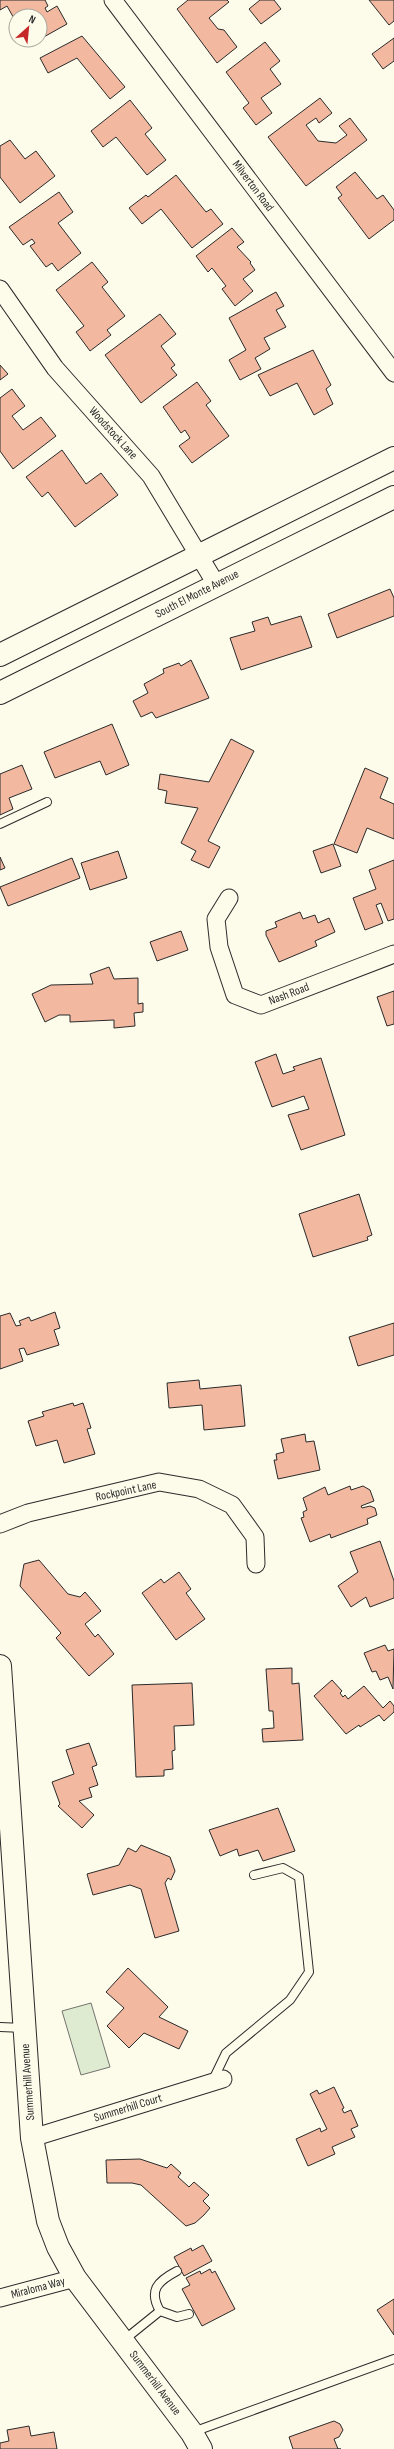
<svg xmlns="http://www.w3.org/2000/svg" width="394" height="2449" viewBox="0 0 394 2449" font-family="'Sofia Sans Condensed',sans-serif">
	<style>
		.green { fill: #deebd1; stroke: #74746e }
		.building { fill: #f2b8a0; stroke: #2b2b2b }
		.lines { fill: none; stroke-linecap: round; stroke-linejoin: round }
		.lane-casing { stroke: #2b2b2b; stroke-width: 10 }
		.street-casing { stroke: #2b2b2b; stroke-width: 19 }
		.secondary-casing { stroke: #2b2b2b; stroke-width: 24 }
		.lane { stroke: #fdfbea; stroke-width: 8 }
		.street { stroke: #fdfbea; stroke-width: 17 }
		.secondary { stroke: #fdfbea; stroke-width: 22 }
		.labels { text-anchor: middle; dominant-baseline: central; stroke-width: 3; stroke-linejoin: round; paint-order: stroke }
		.street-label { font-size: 12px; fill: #2b2b2b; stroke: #fdfbea }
	</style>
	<rect width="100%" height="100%" fill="#fdfbea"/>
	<!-- green -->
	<polygon class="green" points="91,2003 110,2067 81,2075 62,2011"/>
	<!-- building -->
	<g class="building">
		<polygon points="0,0 45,0 48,6 45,8 47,12 57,6 67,24 42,38 40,16 16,16 16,22 7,6 0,10"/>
		<polygon points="188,0 227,0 229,2 209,18 218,29 224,30 237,47 217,63 177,9"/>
		<polygon points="260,0 274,0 281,9 261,24 249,9"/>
		<polygon points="369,0 394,0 394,21 389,25"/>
		<polygon points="82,36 125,87 110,99 77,58 48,73 40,58"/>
		<polygon points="394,38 394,61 383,69 372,54"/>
		<polygon points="265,42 280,61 270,69 281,84 261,98 272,113 256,125 243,108 249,103 226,72"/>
		<polygon points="320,98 332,113 319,123 316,118 306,125 318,141 336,143 347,135 339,126 350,118 367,140 306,186 268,137"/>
		<polygon points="130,100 152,128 145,134 166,160 147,175 116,137 103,147 91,131"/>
		<polygon points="10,140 25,159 36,151 55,176 20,203 0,177 0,146"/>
		<polygon points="355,172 377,199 383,195 394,210 394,220 369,239 338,198 342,195 336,187"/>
		<polygon points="176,175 206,212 211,209 223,224 192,248 161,209 142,224 129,208 146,195 148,197"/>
		<polygon points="59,192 73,212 58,223 81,253 58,271 52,263 46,267 30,246 35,243 32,239 23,245 9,227"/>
		<polygon points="232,228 244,242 237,247 251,262 250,263 255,270 243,279 253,291 235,306 222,289 226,286 212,268 208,272 196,256"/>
		<polygon points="92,262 108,282 102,287 125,316 107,330 111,335 90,351 76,332 84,326 56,290"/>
		<polygon points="276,292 284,306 276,310 286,327 264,338 270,349 255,358 261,369 240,380 229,360 246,350 229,318"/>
		<polygon points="160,314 176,334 161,346 175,365 171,368 177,375 141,403 105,355"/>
		<polygon points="313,350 331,385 326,389 333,404 314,415 297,383 270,396 258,375"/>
		<polygon points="0,365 8,374 0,380"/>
		<polygon points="197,382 211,401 206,405 229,436 192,463 179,446 190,438 185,430 181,433 163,407"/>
		<polygon points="12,389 25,406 12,416 23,430 41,417 56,436 13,469 0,451 0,398"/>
		<polygon points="62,450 86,484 101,473 118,495 75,527 48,492 42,497 26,477"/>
		<polygon points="390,589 394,598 394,616 337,638 328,614"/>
		<polygon points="301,616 312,647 241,670 230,638 255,631 252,622 268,617 271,625"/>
		<polygon points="191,660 209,698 156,718 152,712 141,717 133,701 148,693 144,684 164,673 163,669 179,663 181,666"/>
		<polygon points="112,724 129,765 106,775 100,761 55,778 44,752"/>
		<polygon points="231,739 254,751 208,841 220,847 209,868 191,860 196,851 181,843 198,808 165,803 167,791 158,789 160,774 209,782"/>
		<polygon points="22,765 32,789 9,798 13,809 0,815 0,774"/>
		<polygon points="365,768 388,778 380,798 394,804 394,839 367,828 357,853 334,844"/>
		<polygon points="333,844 341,866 321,873 313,851"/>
		<polygon points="118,851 127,878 90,890 81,863"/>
		<polygon points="0,857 5,868 0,870"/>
		<polygon points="72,858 80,878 8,906 0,887"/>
		<polygon points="394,860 394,919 388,921 381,903 376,905 383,923 365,930 353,898 376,889 369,870"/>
		<polygon points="300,912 303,919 315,915 318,923 329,918 335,932 315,941 317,946 279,962 266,935 266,931 277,927 275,922"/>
		<polygon points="181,931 188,950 157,961 150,942"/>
		<polygon points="109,967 114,979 138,978 138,1004 143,1003 143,1012 134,1013 135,1026 114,1028 114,1020 70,1022 70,1015 59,1015 45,1022 32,994 51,985 93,984 90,974"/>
		<polygon points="394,991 394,1024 387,1026 377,997"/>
		<polygon points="276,1054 283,1074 295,1070 293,1067 321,1058 345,1135 301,1150 288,1115 309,1109 304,1096 272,1107 255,1062"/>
		<polygon points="359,1194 372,1235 367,1237 368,1240 313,1257 299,1214"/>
		<polygon points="55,1312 60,1328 54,1330 59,1345 27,1355 24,1348 19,1349 23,1361 0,1369 0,1316 10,1313 16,1326 21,1325 19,1321 29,1317 31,1321"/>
		<polygon points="394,1323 394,1355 358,1366 349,1337"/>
		<polygon points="199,1380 200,1389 241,1385 245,1426 204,1430 202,1405 169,1408 167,1383"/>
		<polygon points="73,1403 74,1406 83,1403 91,1428 87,1429 95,1454 64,1463 57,1440 36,1446 28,1421 44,1416 42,1412"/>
		<polygon points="305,1434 306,1442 314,1441 320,1470 278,1479 274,1460 277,1460 276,1454 284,1452 281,1439"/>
		<polygon points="350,1486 351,1490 363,1486 370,1490 374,1501 361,1506 362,1508 370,1506 375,1508 377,1515 367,1519 368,1524 331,1538 330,1534 310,1542 301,1518 304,1517 303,1512 307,1510 303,1498 325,1487 328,1495"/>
		<polygon points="380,1541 394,1581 394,1598 370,1607 366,1597 351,1607 338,1586 358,1572 350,1552"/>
		<polygon points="39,1560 68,1594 80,1597 85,1592 101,1611 85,1624 95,1637 98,1634 114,1654 89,1676 56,1638 61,1633 20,1586 24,1564"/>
		<polygon points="179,1572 191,1589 186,1593 205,1619 176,1640 142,1593 161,1579 164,1583"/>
		<polygon points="385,1645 388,1651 394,1649 393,1689 388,1677 380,1680 376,1671 372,1672 364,1653"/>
		<polygon points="292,1668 292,1684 299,1683 303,1740 263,1742 262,1729 274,1728 273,1711 269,1711 266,1669"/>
		<polygon points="332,1680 342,1691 340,1693 343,1697 345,1695 348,1699 364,1686 383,1708 390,1701 394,1706 394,1712 384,1721 379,1715 360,1727 359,1725 346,1734 314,1696"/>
		<polygon points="192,1683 194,1725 174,1726 175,1750 172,1751 173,1769 164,1770 164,1776 136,1777 132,1685"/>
		<polygon points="89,1743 97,1765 92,1767 98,1785 89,1788 92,1797 79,1801 94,1815 82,1828 58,1806 60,1804 52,1782 74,1774 66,1750"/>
		<polygon points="278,1808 295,1851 263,1861 258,1850 239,1856 237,1849 220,1856 209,1830"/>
		<polygon points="141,1845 170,1857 175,1871 171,1880 168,1878 165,1883 179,1931 155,1938 141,1889 130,1885 93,1895 87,1874 119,1865 128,1848 136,1852"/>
		<polygon points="128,1968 168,2007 159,2017 188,2031 179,2049 144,2033 129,2048 107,2026 124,2008 106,1992"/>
		<polygon points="334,2087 344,2108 342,2109 344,2113 351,2110 358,2126 351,2129 355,2137 332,2147 335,2154 308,2166 296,2139 320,2128 321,2132 327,2129 310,2094 317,2090 319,2094"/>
		<polygon points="140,2159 167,2168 171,2164 181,2173 178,2177 189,2187 194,2182 209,2195 203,2201 210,2208 204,2215 195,2223 186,2226 141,2185 132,2183 107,2183 106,2160"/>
		<polygon points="203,2245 212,2261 184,2276 174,2257 191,2248 192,2251"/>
		<polygon points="210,2269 212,2273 215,2271 235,2309 202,2326 182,2289 190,2285 186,2278 200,2271 201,2274"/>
		<polygon points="394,2299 394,2335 377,2310"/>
		<polygon points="334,2421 340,2424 343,2430 339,2437 334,2439 338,2449 341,2449 293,2449 289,2437"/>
		<polygon points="29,2426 31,2436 54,2432 57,2449 0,2449 0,2443 9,2441 7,2430"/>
	</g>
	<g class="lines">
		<defs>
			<g id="lane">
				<polyline points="0,824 47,802"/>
				<polyline points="0,2027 24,2028"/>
				<polyline points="212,2082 226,2053 290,2000 309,1972 299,1877 283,1868 254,1875"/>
				<path d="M 160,2311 C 148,2290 158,2281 177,2271"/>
				<polyline points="124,2340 160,2311 177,2317 189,2314"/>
				<polyline points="193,2432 394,2359"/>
			</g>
			<g id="street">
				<polyline points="113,0 394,373"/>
				<polyline points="0,289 55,368 151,476 216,584"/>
				<polyline points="229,898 216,919 219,947 235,995 261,1005 394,954"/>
				<polyline points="0,1524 28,1513 159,1482 199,1489 232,1505 255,1537 256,1564"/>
				<polyline points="32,2138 223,2079"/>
				<polyline points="0,2298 75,2278"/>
			</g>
			<g id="secondary">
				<polyline points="0,655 394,458"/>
				<polyline points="0,693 394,497"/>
				<polyline points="0,1666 32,2138 48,2221 58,2247 75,2278 192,2433 201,2449"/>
			</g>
		</defs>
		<!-- lane casing -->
		<use href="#lane" class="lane-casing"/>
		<!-- street casing -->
		<use href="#street" class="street-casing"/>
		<!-- secondary casing -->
		<use href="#secondary" class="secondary-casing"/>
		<!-- lane -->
		<use href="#lane" class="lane"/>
		<!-- street -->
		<use href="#street" class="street"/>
		<!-- secondary -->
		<use href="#secondary" class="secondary"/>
	</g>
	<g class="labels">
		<!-- street labels -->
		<g class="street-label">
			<text transform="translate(253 186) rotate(53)">Milverton Road</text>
			<text transform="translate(113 433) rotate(48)">Woodstock Lane</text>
			<text transform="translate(197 594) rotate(-27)">South El Monte Avenue</text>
			<text transform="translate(289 994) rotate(-21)">Nash Road</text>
			<text transform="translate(126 1491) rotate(-12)">Rockpoint Lane</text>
			<text transform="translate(28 2082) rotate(-94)">Summerhill Avenue</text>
			<text transform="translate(128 2108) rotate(-17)">Summerhill Court</text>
			<text transform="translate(38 2288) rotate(-15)">Miraloma Way</text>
			<text transform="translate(155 2383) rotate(53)">Summerhill Avenue</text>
		</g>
	</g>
	<!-- north arrow -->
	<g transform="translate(28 28) rotate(27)"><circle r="19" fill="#fdfbea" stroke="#a9a89e"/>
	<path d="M0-3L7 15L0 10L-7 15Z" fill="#c62828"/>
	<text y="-6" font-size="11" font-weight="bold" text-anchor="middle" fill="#2b2b2b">N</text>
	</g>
</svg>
